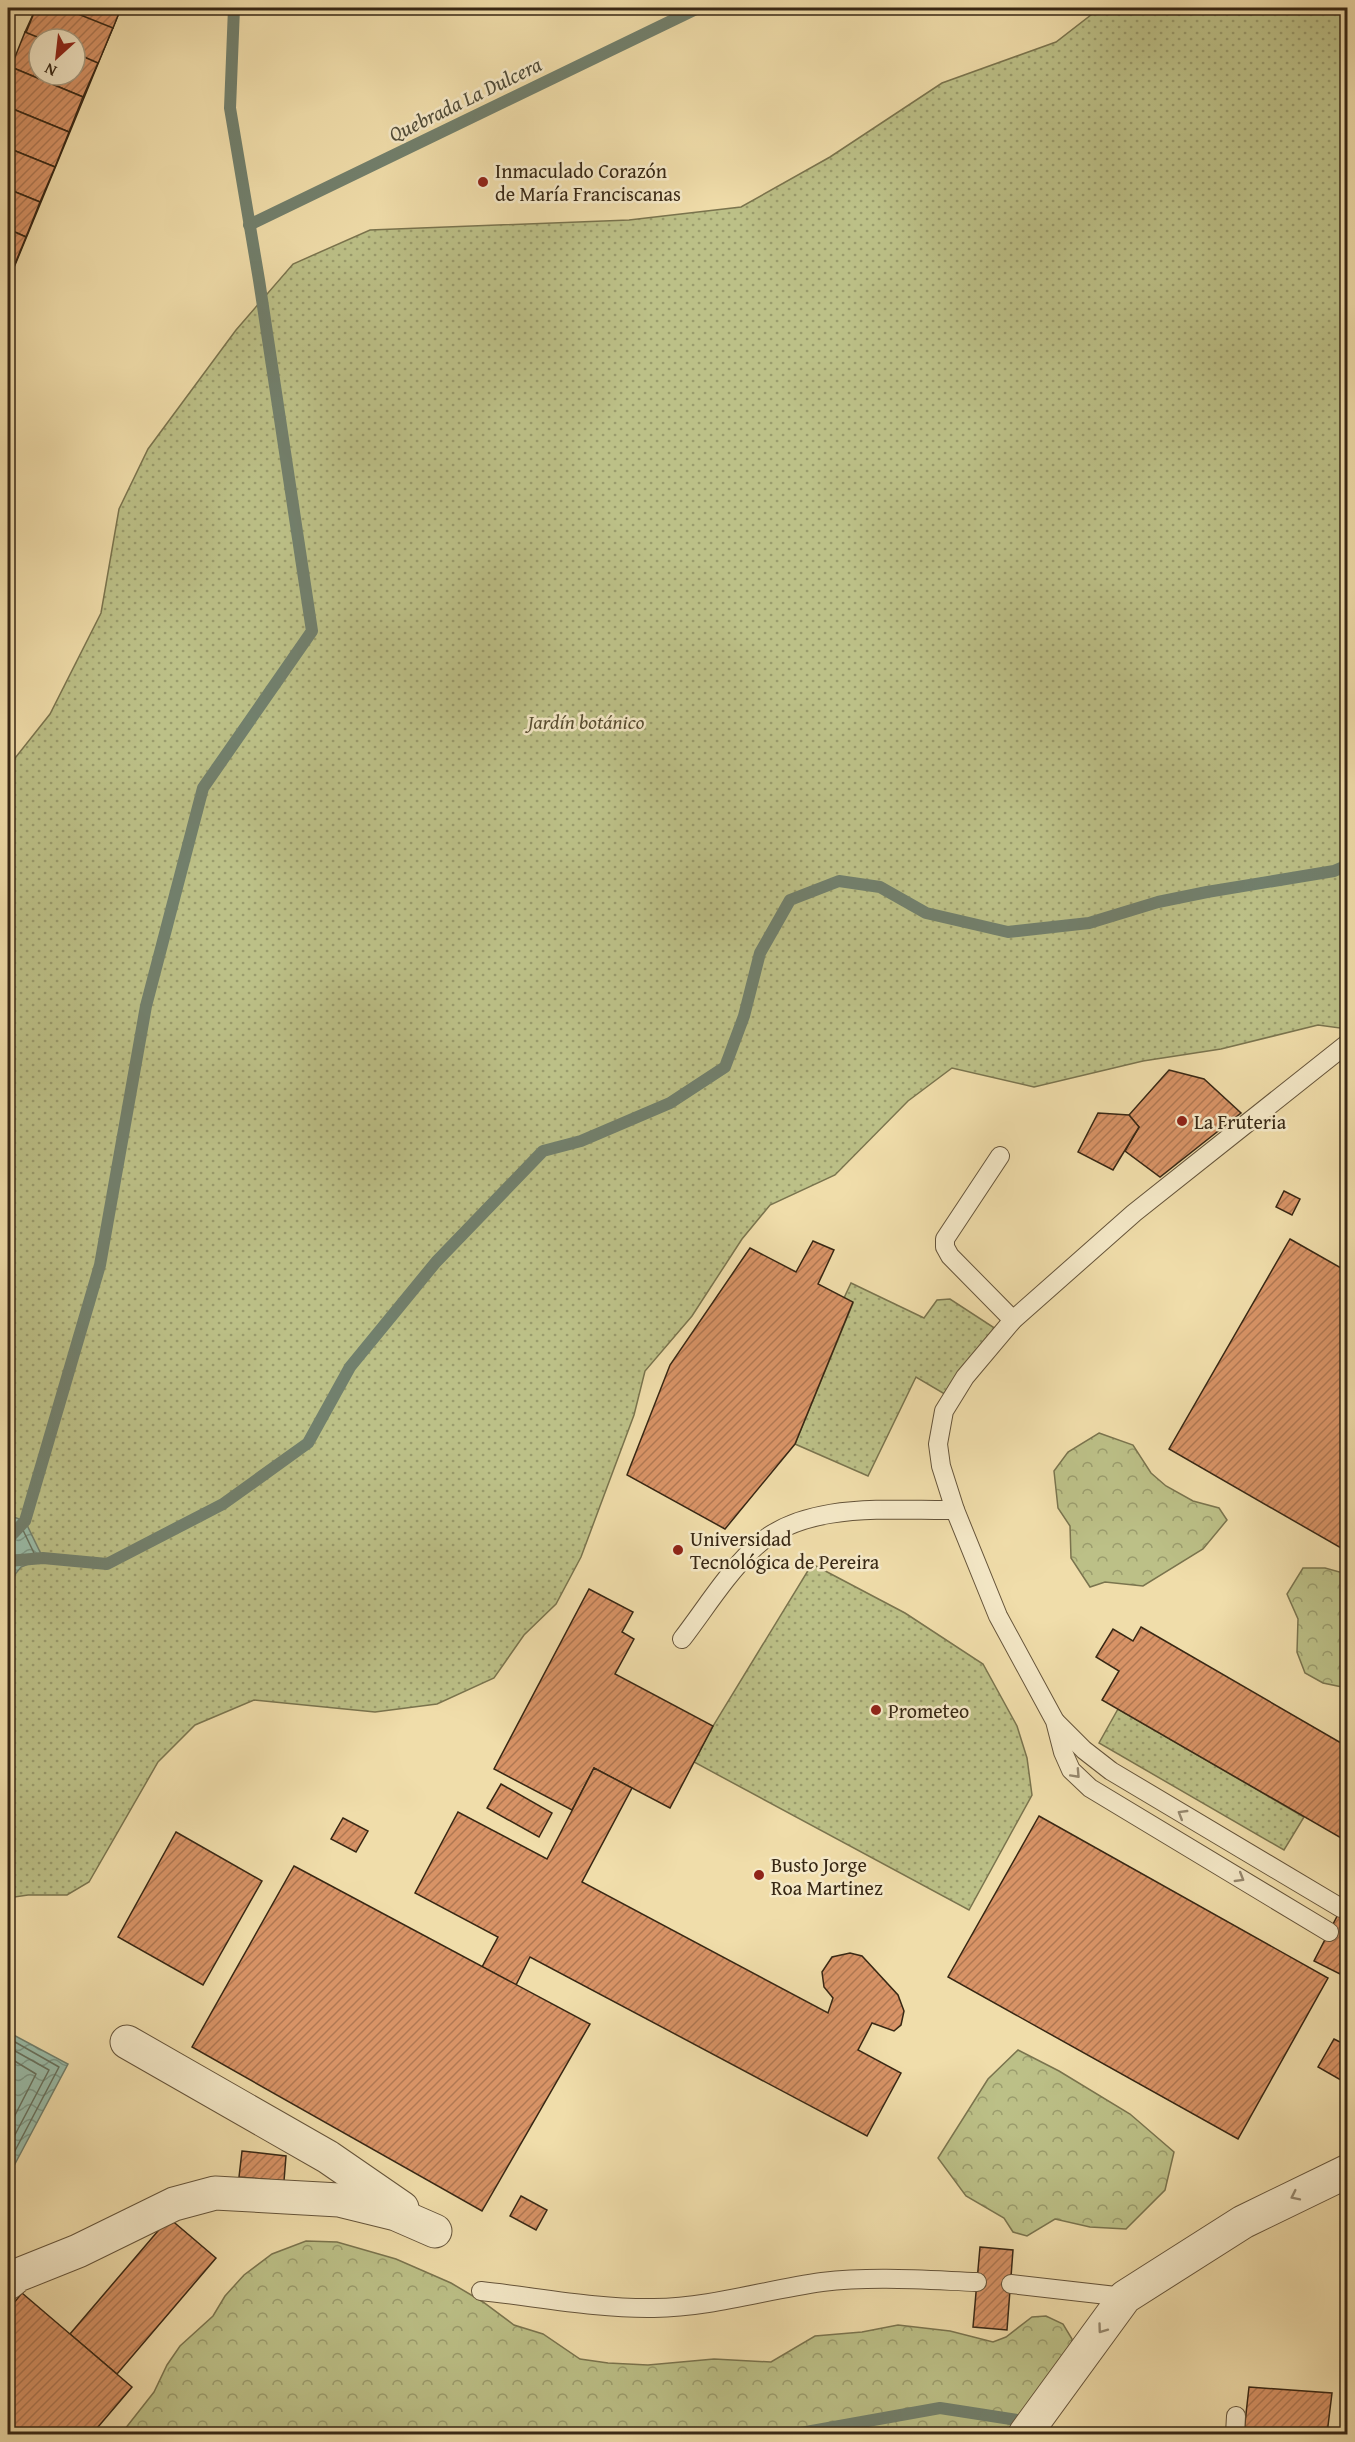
<svg xmlns="http://www.w3.org/2000/svg" width="1355" height="2442" viewBox="0 0 1355 2442" font-family="'Gentium Book Plus',serif">
	<style>
		.forest { fill: url(#forest-crowns); stroke: #7a744e; stroke-width: 1.5 }
		.garden { fill: url(#garden-dots); stroke: #7a744e; stroke-width: 1.5 }
		.water { fill: url(#water-waves); stroke: #72806d; stroke-width: 1.5 }
		.lines { fill: none; stroke-linecap: round; stroke-linejoin: round }
		.shore { stroke: #68725e; stroke-width: 1.5 }
		.stream { stroke: #72806d; stroke-width: 12 }
		.building { fill: url(#building-hatch); stroke: #372714; stroke-width: 1.5; fill-rule: evenodd }
		.lane-casing { stroke: #65543a; stroke-width: 20 }
		.street-casing { stroke: #65543a; stroke-width: 35 }
		.lane { stroke: #f5e9c8; stroke-width: 18 }
		.street { stroke: #f5e9c8; stroke-width: 33 }
		.oneway { stroke: #96886e }
		.poi-dot { fill: #8f2418; stroke: #f5e9c8; stroke-width: 2 }
		.labels { text-anchor: middle; dominant-baseline: central; stroke-width: 5; stroke-linejoin: round; paint-order: stroke }
		.poi-label { font-size: 20px; fill: #372714; stroke: #f5e9c8; text-anchor: start }
		.park-label { font-size: 20px; font-style: italic; fill: #584d31; stroke: #f5e9c8 }
		.water-label { font-size: 21px; font-style: italic; fill: #504c39; stroke: #f5e9c8 }
	</style>
	<defs>
		<pattern id="forest-crowns" width="20" height="18" patternUnits="userSpaceOnUse" patternTransform="scale(1.5)"><rect width="20" height="18" fill="#bcc087"/><path d="M2 6a3 3 0 1 1 6 0M12 15a3 3 0 1 1 6 0" fill="none" stroke="#9a9c6d"/></pattern>
		<pattern id="garden-dots" width="8" height="8" patternUnits="userSpaceOnUse" patternTransform="scale(1.5)"><rect width="8" height="8" fill="#bcc087"/><path d="M2 2h.1M6 6h.1" fill="none" stroke="#9a9c6d" stroke-width="1.8" stroke-linecap="round"/></pattern>
		<pattern id="water-waves" width="16" height="10" patternUnits="userSpaceOnUse" patternTransform="scale(1.5)"><rect width="16" height="10" fill="#9abca8"/><path d="M0 5q4-4 8 0t8 0" fill="none" stroke="#7e9988"/></pattern>
		<pattern id="building-hatch" width="6" height="6" patternUnits="userSpaceOnUse" patternTransform="scale(1.5)"><rect width="6" height="6" fill="#d89366"/><path d="M-1 1l2-2M0 6l6-6M5 7l2-2" fill="none" stroke="#b07853"/></pattern>
	</defs>
	<rect width="100%" height="100%" fill="#f0ddaa"/>
	<filter id="stains"><feTurbulence type="fractalNoise" baseFrequency=".00333" numOctaves="4"/><feColorMatrix values="0 0 0 0 .2 0 0 0 0 .09 0 0 0 0 .02 0 0 0 .5 -.17"/></filter>
	<radialGradient id="worn" r=".72"><stop offset=".6" stop-color="#630" stop-opacity="0"/><stop offset="1" stop-color="#630" stop-opacity=".3"/></radialGradient>
	<!-- forest -->
	<g class="forest">
		<polygon points="1099,1433 1133,1445 1151,1473 1166,1486 1193,1501 1219,1508 1227,1520 1203,1549 1143,1586 1105,1582 1090,1587 1071,1558 1070,1526 1058,1508 1054,1471 1068,1452"/>
		<polygon points="1303,1568 1325,1568 1347,1574 1347,1688 1323,1683 1305,1673 1297,1652 1298,1619 1287,1594"/>
		<polygon points="1018,2050 1059,2071 1130,2114 1174,2152 1165,2190 1126,2229 1090,2227 1055,2219 1027,2236 1013,2232 1004,2218 966,2196 938,2158 988,2079"/>
		<polygon points="306,2241 337,2242 396,2259 451,2283 483,2302 514,2325 543,2334 580,2359 608,2363 648,2365 714,2359 771,2362 815,2336 862,2332 898,2325 950,2331 993,2342 1006,2337 1032,2317 1046,2316 1063,2324 1072,2339 1072,2356 1027,2434 121,2434 154,2392 167,2365 180,2346 213,2316 225,2296 244,2275 272,2254"/>
	</g>
	<!-- garden -->
	<g class="garden">
		<polygon points="1100,8 1347,8 1347,1029 1318,1025 1221,1049 1143,1061 1034,1087 952,1068 908,1101 835,1175 770,1205 742,1239 692,1316 645,1371 634,1415 581,1557 556,1604 524,1635 494,1678 437,1704 375,1712 254,1700 195,1725 158,1762 89,1882 67,1895 28,1895 8,1898 8,767 50,714 101,613 119,509 148,449 236,330 293,264 370,230 629,220 741,207 830,157 942,83 1056,42"/>
		<polygon points="851,1283 924,1318 937,1300 950,1299 996,1329 948,1396 916,1377 868,1476 795,1444 853,1303 844,1298"/>
		<polygon points="812,1564 905,1613 983,1664 1017,1726 1027,1758 1032,1795 969,1910 694,1762 713,1726"/>
		<polygon points="1118,1709 1304,1817 1284,1850 1099,1743"/>
	</g>
	<!-- water -->
	<g class="water">
		<polygon points="8,1515 25,1521 43,1558 21,1567 8,1583"/>
		<polygon points="8,2032 68,2064 8,2177"/>
	</g>
	<g class="lines">
		<!-- shore -->
		<g class="shore">
			<polyline points="8,1521 21,1526 34,1553 17,1562 8,1573"/>
			<polyline points="8,2038 59,2067 8,2164"/>
			<polyline points="8,2047 49,2070 8,2148"/>
			<polyline points="8,2057 36,2074 8,2129"/>
		</g>
		<!-- stream -->
		<g class="stream">
			<polyline points="249,225 698,8"/>
			<polyline points="8,1539 25,1521 100,1265 146,1006 203,788 312,631 259,280 230,108 234,8"/>
			<polyline points="8,1561 43,1558 107,1564 223,1504 308,1443 350,1367 436,1262 543,1151 581,1141 670,1103 725,1067 744,1016 760,953 790,900 839,881 880,887 926,913 1008,932 1089,923 1158,902 1207,892 1334,871 1348,865"/>
			<polyline points="795,2434 940,2408 1030,2422"/>
		</g>
	</g>
	<!-- building -->
	<g class="building">
		<polygon points="36,8 63,8 113,28 98,63 75,53 75,39 42,39 25,32"/>
		<path d="M 36,8 L 121,8 L 8,282 L 8,77 ZM 39,39 L 75,39 L 75,75 L 39,75 Z"/>
		<polygon points="63,8 121,8 113,28"/>
		<polygon points="25,32 42,39 39,39 39,75 75,75 75,53 98,63 83,97 11,67"/>
		<polygon points="11,67 83,97 69,132 8,107 8,76"/>
		<polygon points="8,107 69,132 55,167 8,148"/>
		<polygon points="8,148 55,167 40,202 8,189"/>
		<polygon points="8,189 40,202 26,237 8,229"/>
		<polygon points="8,229 26,237 12,271 8,270"/>
		<polygon points="1169,1070 1204,1079 1241,1113 1160,1177 1125,1151 1139,1127 1129,1115"/>
		<polygon points="1098,1113 1129,1115 1139,1127 1113,1170 1078,1152"/>
		<polygon points="1284,1191 1300,1199 1292,1215 1276,1207"/>
		<polygon points="1290,1239 1348,1272 1348,1552 1169,1449"/>
		<polygon points="813,1241 834,1250 818,1284 853,1302 795,1444 725,1529 627,1475 670,1365 750,1248 796,1272"/>
		<polygon points="589,1589 633,1612 622,1632 634,1639 615,1674 713,1726 670,1808 594,1768 572,1810 494,1769"/>
		<polygon points="1141,1627 1348,1747 1348,1842 1102,1700 1119,1671 1096,1657 1113,1629 1133,1641"/>
		<polygon points="594,1768 632,1788 582,1882 828,2013 833,1998 824,1987 822,1972 832,1957 850,1953 862,1956 898,1995 904,2011 901,2025 894,2031 872,2023 858,2050 901,2073 867,2136 530,1957 516,1985 482,1967 498,1937 415,1893 458,1812 547,1859"/>
		<polygon points="501,1784 552,1813 539,1837 487,1808"/>
		<polygon points="1039,1816 1328,1978 1238,2139 948,1977"/>
		<polygon points="343,1818 368,1831 356,1852 331,1839"/>
		<polygon points="176,1832 262,1881 203,1985 118,1937"/>
		<polygon points="294,1866 590,2024 482,2211 192,2047"/>
		<polygon points="1348,1895 1348,1978 1314,1961"/>
		<polygon points="1334,2039 1348,2046 1346,2083 1318,2067"/>
		<polygon points="242,2151 286,2156 284,2181 239,2177"/>
		<polygon points="521,2196 547,2210 536,2230 510,2216"/>
		<polygon points="169,2218 216,2258 117,2374 70,2334"/>
		<polygon points="980,2247 1013,2250 1007,2330 973,2327"/>
		<polygon points="22,2293 132,2387 92,2434 8,2434 8,2310"/>
		<polygon points="1249,2387 1332,2393 1327,2434 1272,2434 1244,2432"/>
	</g>
	<g class="lines">
		<defs>
			<g id="lane">
				<polyline points="1000,1156 945,1239 945,1247 950,1256 1013,1320"/>
				<path d="M 682,1639 C 705,1609 726,1575 753,1549 C 803,1500 890,1511 955,1510"/>
				<polyline points="1056,1722 1084,1750 1111,1771 1341,1908"/>
				<polyline points="1329,1932 1090,1788 1071,1770 1063,1752 1055,1721 998,1616 955,1510 941,1466 938,1444 944,1411 965,1377 1013,1320 1134,1213 1348,1043"/>
				<polyline points="1011,2284 1125,2297"/>
				<path d="M 481,2291 C 537,2297 598,2309 654,2308 C 712,2307 765,2290 822,2282 C 873,2276 925,2280 977,2282"/>
				<polyline points="1235,2434 1236,2416"/>
			</g>
			<g id="street">
				<polyline points="127,2042 328,2157 402,2208"/>
				<polyline points="8,2283 18,2275 78,2251 174,2204 215,2193 339,2200 396,2214 435,2231"/>
				<polyline points="1025,2434 1125,2297 1243,2222 1348,2171"/>
			</g>
		</defs>
		<!-- lane casing -->
		<use href="#lane" class="lane-casing"/>
		<!-- street casing -->
		<use href="#street" class="street-casing"/>
		<!-- lane -->
		<use href="#lane" class="lane"/>
		<!-- street -->
		<use href="#street" class="street"/>
	</g>
	<!-- one-way arrows -->
	<defs><path id="oneway-chevron" d="M-2-3.5L2.5 0L-2 3.5" fill="none" stroke-width="1.6" stroke-linecap="round" stroke-linejoin="round" transform="scale(1.5)"/></defs>
	<g class="oneway">
		<use href="#oneway-chevron" transform="translate(1076 1774) rotate(47)"/>
		<use href="#oneway-chevron" transform="translate(1182 1814) rotate(-149)"/>
		<use href="#oneway-chevron" transform="translate(1240 1878) rotate(31)"/>
		<use href="#oneway-chevron" transform="translate(1295 2196) rotate(154)"/>
		<use href="#oneway-chevron" transform="translate(1102 2329) rotate(126)"/>
	</g>
	<!-- markers -->
	<g class="poi-dot">
		<circle cx="483" cy="182" r="6"/>
		<circle cx="1182" cy="1121" r="6"/>
		<circle cx="678" cy="1550" r="6"/>
		<circle cx="876" cy="1710" r="6"/>
		<circle cx="759" cy="1875" r="6"/>
	</g>
	<g class="labels">
		<!-- poi labels -->
		<g class="poi-label">
			<text x="495" y="170">Inmaculado Corazón<tspan x="495" dy="23">de María Franciscanas</tspan></text>
			<text x="1194" y="1121">La Fruteria</text>
			<text x="690" y="1538">Universidad<tspan x="690" dy="23">Tecnológica de Pereira</tspan></text>
			<text x="888" y="1710">Prometeo</text>
			<text x="771" y="1864">Busto Jorge<tspan x="771" dy="23">Roa Martinez</tspan></text>
		</g>
		<!-- park labels -->
		<g class="park-label">
			<text x="586" y="721">Jardín botánico</text>
		</g>
		<!-- water labels -->
		<g class="water-label">
			<text transform="translate(465 99) rotate(-26)">Quebrada La Dulcera</text>
		</g>
	</g>
	<!-- margin -->
	<rect width="1355" height="2442" fill="none" stroke="#f0ddaa" stroke-width="30"/>
	<rect x="9" y="9" width="1337" height="2424" fill="none" stroke="#372714" stroke-width="3"/>
	<rect x="15" y="15" width="1325" height="2412" fill="none" stroke="#372714" stroke-width="1.5"/>
	<!-- north arrow -->
	<g transform="translate(57 57) rotate(207)"><circle r="28" fill="#f5e9c8" stroke="#a99b80" stroke-width="1.5"/>
	<path d="M0-4.5L10 22L0 15L-10 22Z" fill="#8f2418"/>
	<text y="-9" font-size="16" font-weight="bold" text-anchor="middle" fill="#372714">N</text>
	</g>
	<rect width="100%" height="100%" filter="url(#stains)"/>
	<rect width="100%" height="100%" fill="url(#worn)"/>
</svg>
